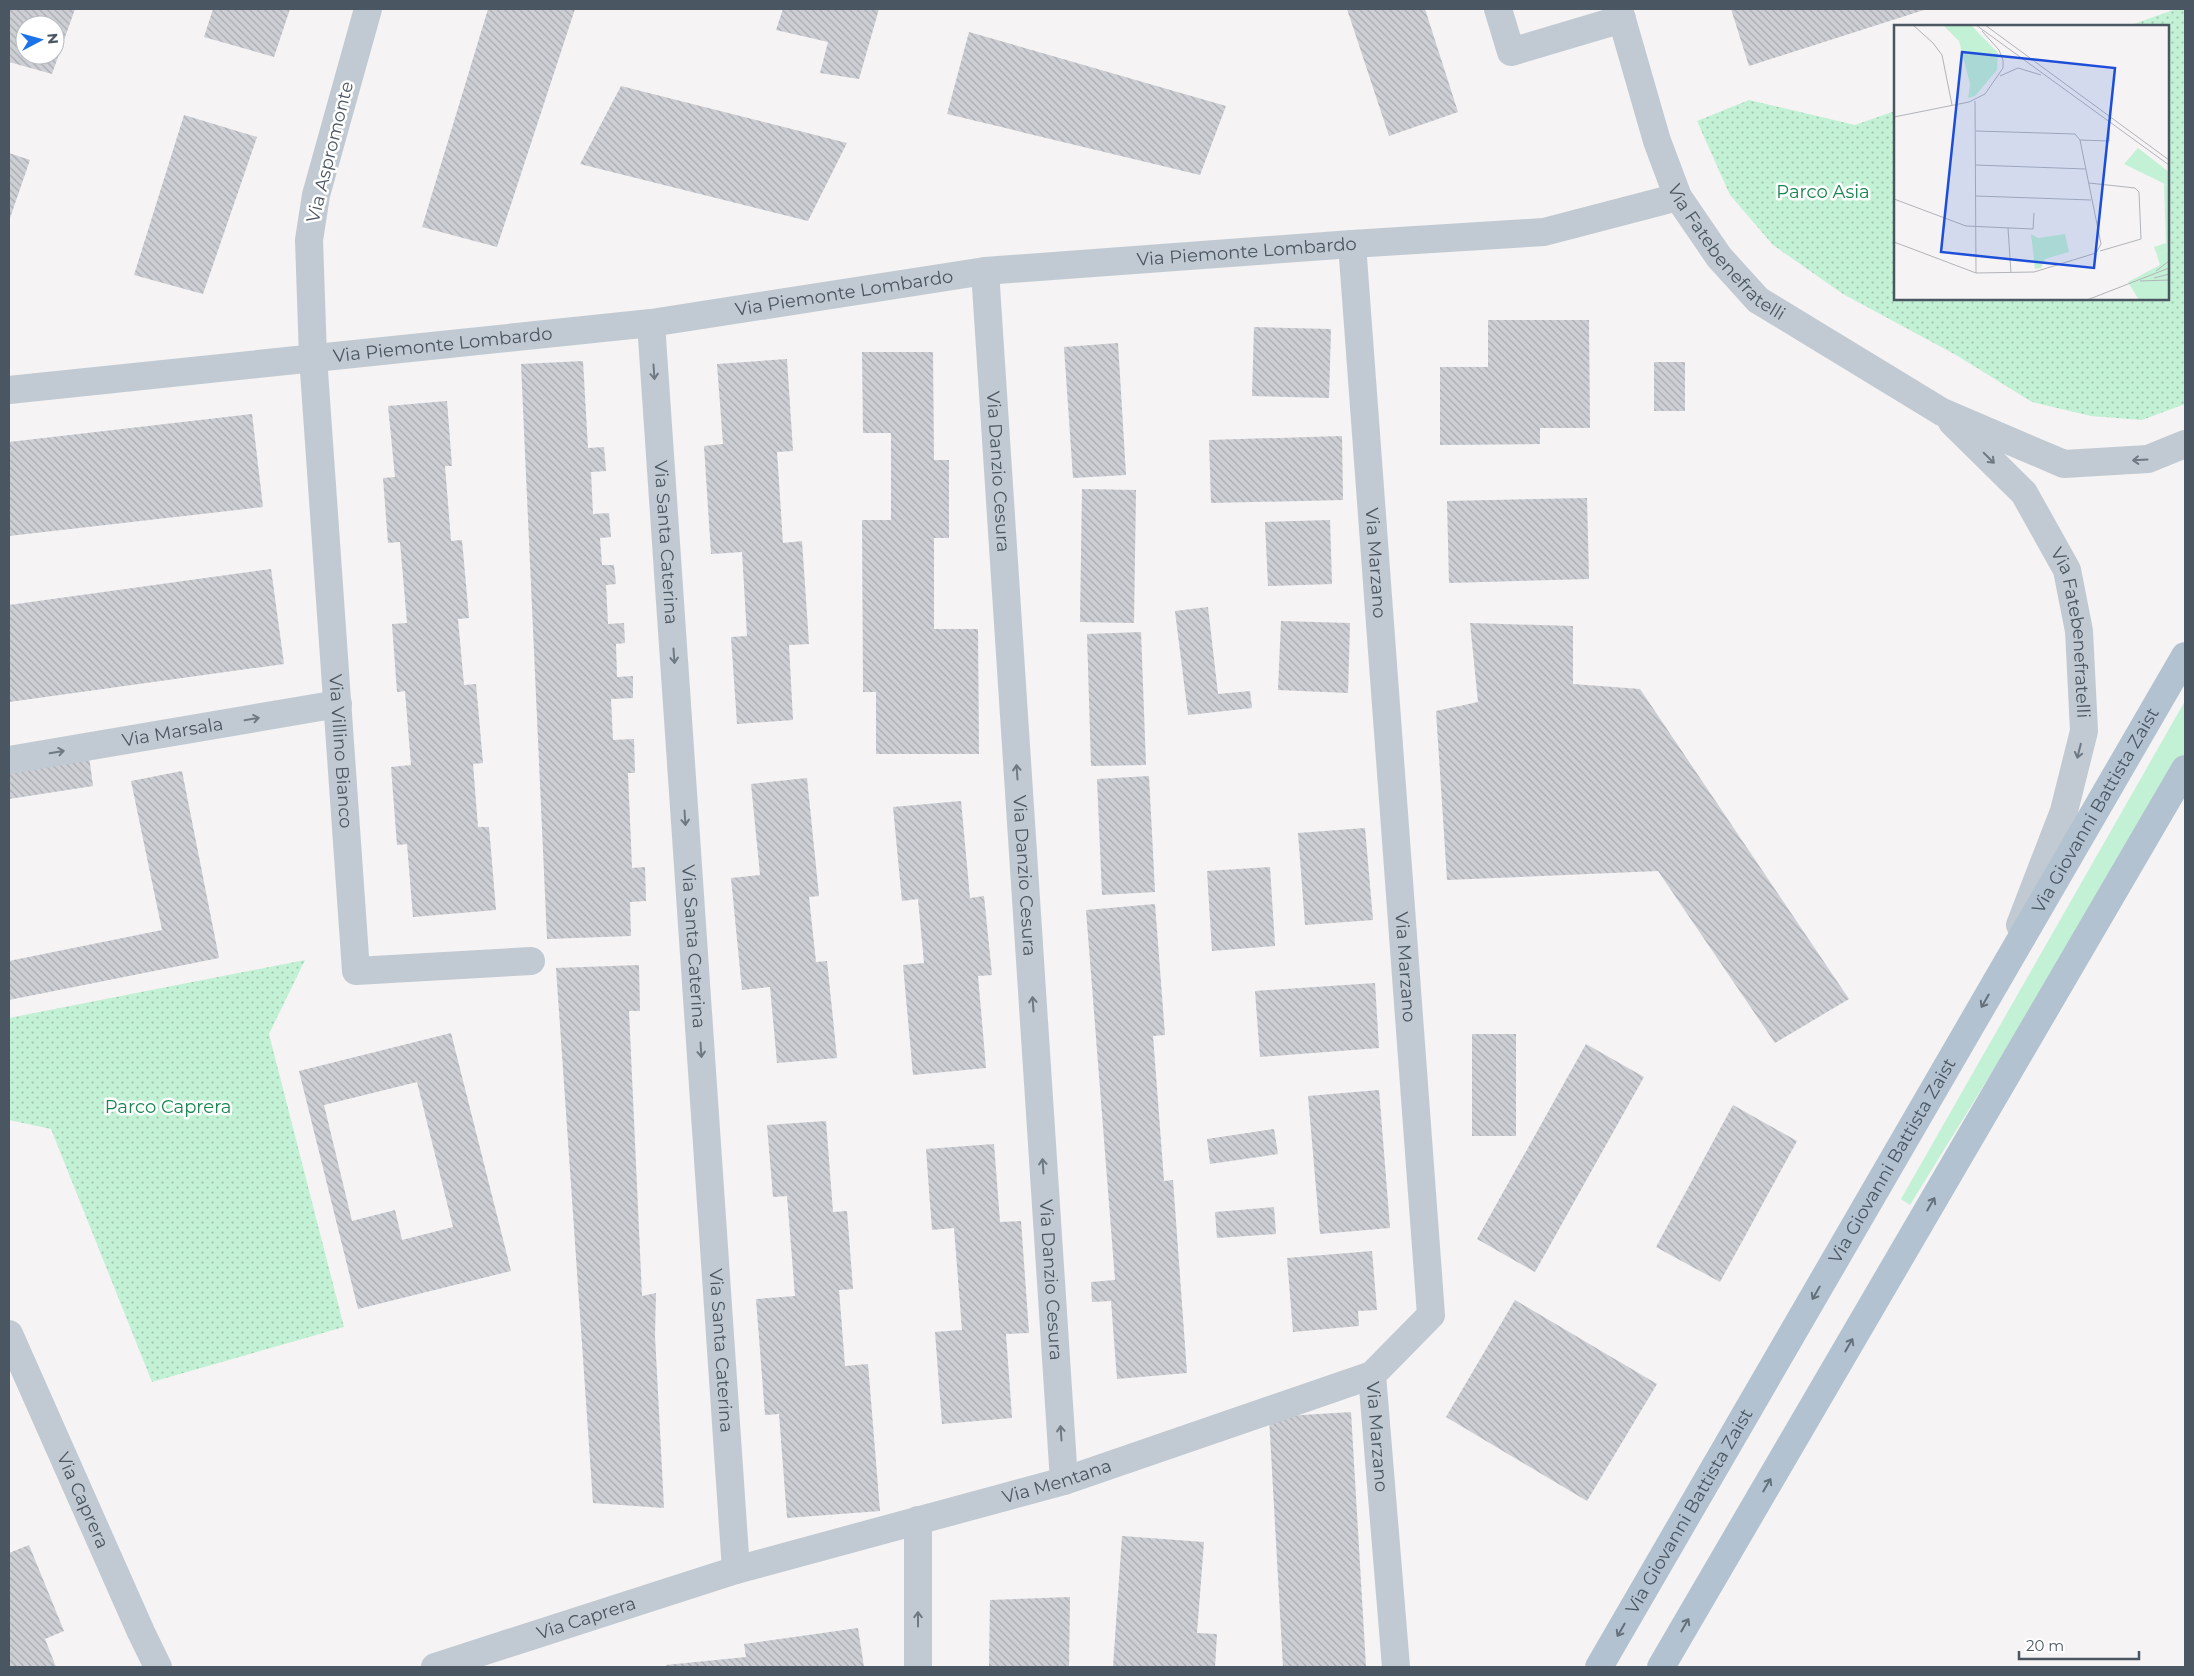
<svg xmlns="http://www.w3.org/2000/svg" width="2194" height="1676" viewBox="0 0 2194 1676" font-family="Montserrat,sans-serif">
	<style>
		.grass { fill: #c3f1d5 }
		.park { fill: url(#park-dots) }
		.building { fill: url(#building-back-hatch); fill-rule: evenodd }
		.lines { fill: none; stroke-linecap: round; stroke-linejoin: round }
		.minor { stroke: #c1cad2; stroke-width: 28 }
		.major { stroke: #b3c2d1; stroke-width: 28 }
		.oneway { stroke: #6e7983 }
		.oneway2 { stroke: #64717d }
		.labels { text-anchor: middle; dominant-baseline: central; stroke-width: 5; stroke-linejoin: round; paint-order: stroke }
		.street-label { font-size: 18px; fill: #4a5661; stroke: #fff }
		.park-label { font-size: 18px; fill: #17864f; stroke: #fff }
		.inset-road { fill: none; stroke: #b1b4b9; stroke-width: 1 }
		.view { fill: #1d4ed8; fill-opacity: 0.15; stroke: #1d4ed8; stroke-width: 2.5 }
		.inset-edge { fill: none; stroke: #4a5661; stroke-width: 2.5 }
	</style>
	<defs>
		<pattern id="park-dots" width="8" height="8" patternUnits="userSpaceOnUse" patternTransform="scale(1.25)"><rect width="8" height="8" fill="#c3f1d5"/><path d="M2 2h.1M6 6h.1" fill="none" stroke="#a0c6b0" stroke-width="1.8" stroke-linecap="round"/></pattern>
		<pattern id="building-back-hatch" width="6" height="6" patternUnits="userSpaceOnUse" patternTransform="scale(1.25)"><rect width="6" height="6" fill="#cdcfd5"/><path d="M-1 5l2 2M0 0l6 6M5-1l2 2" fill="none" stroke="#a8abb0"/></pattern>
	</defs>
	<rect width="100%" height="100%" fill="#f5f3f3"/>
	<!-- grass -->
	<polygon class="grass" points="2185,701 2185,759 1910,1205 1901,1199"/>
	<!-- park -->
	<g class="park">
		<polygon points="2176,9 2185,9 2185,404 2142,420 2091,416 2032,402 1956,355 1843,294 1773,245 1730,195 1697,121 1749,100 1855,125 1895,111 1895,299 2168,299 2168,26 2128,26"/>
		<polygon points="305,960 269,1034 344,1327 152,1382 51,1129 9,1120 9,1018"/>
	</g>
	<!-- building -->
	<g class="building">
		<path d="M 9,9 L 75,9 L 52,74 L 9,62 ZM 25,25 L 55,25 L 55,55 L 25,55 Z"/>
		<polygon points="213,9 290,9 274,57 204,37"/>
		<polygon points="488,9 575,9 497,247 422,227"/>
		<polygon points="783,9 879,9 859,79 820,73 828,42 776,30"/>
		<polygon points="1347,9 1425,9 1458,112 1389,136"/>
		<polygon points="1731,9 1927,9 1749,66"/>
		<polygon points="969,32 1226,106 1200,175 947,114"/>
		<polygon points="621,86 847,143 808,221 580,164"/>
		<polygon points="184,115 257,137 203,294 134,275"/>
		<polygon points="9,153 30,160 9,221"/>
		<polygon points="1488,320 1589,320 1590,428 1540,428 1540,444 1440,445 1440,367 1488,367"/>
		<polygon points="1254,327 1331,329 1329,398 1252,396"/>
		<polygon points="1118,343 1126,475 1073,478 1064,347"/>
		<polygon points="862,352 933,352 934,460 949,460 949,538 934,538 934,629 978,629 979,754 876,754 876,692 863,692 862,520 891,520 891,433 863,433"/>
		<polygon points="787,359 793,451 777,452 783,543 802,541 809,644 789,645 793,720 737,724 731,637 747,636 742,552 711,554 704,446 723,444 717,364"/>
		<polygon points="583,361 588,448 604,447 606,471 591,472 593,514 609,513 611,537 600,538 602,565 614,565 616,584 606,585 608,624 624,623 625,643 616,644 617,677 633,676 633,698 611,699 613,740 634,739 635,773 628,773 632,868 645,867 646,901 630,902 631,936 547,939 521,364"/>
		<rect x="1654" y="362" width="31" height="49"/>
		<polygon points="447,401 452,466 445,466 451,541 462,540 469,618 458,619 464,685 476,684 483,763 473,764 478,827 489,827 496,910 413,917 407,844 397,845 391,767 411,765 405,691 397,692 392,624 407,623 400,542 388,543 383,478 395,477 388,406"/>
		<polygon points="252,414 263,507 9,536 9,442"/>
		<polygon points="1342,436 1343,500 1211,503 1209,440"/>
		<polygon points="1082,489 1136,490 1134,623 1080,622"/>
		<polygon points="1587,498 1589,579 1449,583 1447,501"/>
		<polygon points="1330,520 1332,584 1268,586 1265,522"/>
		<polygon points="271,569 284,664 9,702 9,605"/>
		<polygon points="1208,607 1218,694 1250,691 1252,708 1188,715 1175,611"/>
		<polygon points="1281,621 1350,623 1348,693 1278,690"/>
		<polygon points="1470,623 1573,626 1573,684 1640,689 1849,999 1775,1043 1658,871 1447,880 1436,711 1478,702"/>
		<polygon points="1141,632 1146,765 1091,766 1087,634"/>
		<polygon points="89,756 93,786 9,799 9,768"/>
		<polygon points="182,771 219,958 9,1000 9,961 162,930 131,781"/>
		<polygon points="1149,776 1155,892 1102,895 1097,779"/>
		<polygon points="807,778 819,896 809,897 816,962 827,961 837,1058 777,1063 770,987 742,990 731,878 760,875 751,784"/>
		<polygon points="961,801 970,898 984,896 992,975 978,976 986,1068 913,1075 903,965 924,963 918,899 902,901 893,807"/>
		<polygon points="1365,828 1373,920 1305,925 1298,833"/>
		<polygon points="1270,867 1275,946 1212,951 1207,871"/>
		<polygon points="1155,904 1165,1035 1153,1036 1164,1181 1173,1180 1187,1373 1117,1379 1111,1301 1092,1302 1091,1282 1115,1280 1086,910"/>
		<polygon points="639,965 640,1011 629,1011 642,1296 656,1293 655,1336 664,1508 593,1503 556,968"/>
		<polygon points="1375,983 1379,1048 1260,1057 1255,991"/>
		<path d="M 451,1033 L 511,1271 L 358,1309 L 299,1071 ZM 417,1082 L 453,1227 L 402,1240 L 395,1210 L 352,1221 L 324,1105 Z"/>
		<rect x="1472" y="1034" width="44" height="102"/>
		<polygon points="1586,1044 1644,1077 1535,1272 1477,1239"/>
		<polygon points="1379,1090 1390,1228 1320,1234 1308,1096"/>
		<polygon points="1733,1105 1797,1141 1720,1282 1656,1247"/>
		<polygon points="826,1121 833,1212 847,1211 853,1289 839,1290 845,1366 868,1364 880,1511 787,1518 779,1414 765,1415 756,1299 795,1296 787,1196 773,1197 767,1125"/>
		<polygon points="1274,1129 1278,1154 1210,1164 1207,1139"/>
		<polygon points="994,1144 1000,1222 1021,1221 1029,1333 1006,1334 1012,1418 942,1424 935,1332 962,1330 954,1228 932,1230 926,1149"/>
		<polygon points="1274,1207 1276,1234 1217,1238 1215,1212"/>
		<polygon points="1372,1251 1377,1310 1358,1311 1359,1326 1293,1332 1287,1258"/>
		<polygon points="1515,1300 1657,1384 1587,1501 1446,1417"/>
		<polygon points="1351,1412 1366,1667 1283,1667 1269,1417"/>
		<polygon points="1122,1536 1204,1542 1197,1633 1217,1634 1215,1667 1113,1667"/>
		<polygon points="29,1545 64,1631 45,1639 56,1667 9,1667 9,1553"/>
		<polygon points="1070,1597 1069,1667 989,1667 990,1600"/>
		<polygon points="858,1628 864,1667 667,1667 666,1665 746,1657 744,1644"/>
	</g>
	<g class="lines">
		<!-- minor -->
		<g class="minor">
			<path id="s1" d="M 368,9 L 316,195 L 309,240 L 313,357 L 356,971 L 531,961"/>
			<polyline points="1498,9 1511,52 1622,19"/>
			<path id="s2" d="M 1619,9 L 1657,141 L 1678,197 L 1719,257 L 1758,300 L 1942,412 L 2064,464 L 2148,459 L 2185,444"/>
			<path id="s3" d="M 1352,244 L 1431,1315 L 1372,1375 L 1396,1667"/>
			<path id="s4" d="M 985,271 L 1064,1481"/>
			<path id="s5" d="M 651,323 L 736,1570"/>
			<path id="s6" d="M 9,390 L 651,323 L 985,271 L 1352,244 L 1544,232 L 1678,197"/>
			<path id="s7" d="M 1952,422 L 2024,493 L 2067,570 L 2079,631 L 2084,731 L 2064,811 L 2020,925"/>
			<path id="s8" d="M 9,760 L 338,704"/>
			<path id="s9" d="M 9,1334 L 141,1632 L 158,1667"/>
			<path id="s10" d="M 435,1667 L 736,1570 L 1064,1481 L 1372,1375"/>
			<polyline points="918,1667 918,1520"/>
		</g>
		<!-- major -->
		<g class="major">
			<path id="s11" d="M 1599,1667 L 2185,656"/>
			<polyline points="1661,1667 2185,769"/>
		</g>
	</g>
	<!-- one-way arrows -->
	<defs><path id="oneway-shaft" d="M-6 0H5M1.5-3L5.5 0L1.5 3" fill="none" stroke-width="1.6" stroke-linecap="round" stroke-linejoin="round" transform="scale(1.25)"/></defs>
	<g class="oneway">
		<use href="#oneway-shaft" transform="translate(654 372) rotate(86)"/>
		<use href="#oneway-shaft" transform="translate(1989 458) rotate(45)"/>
		<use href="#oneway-shaft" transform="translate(2140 460) rotate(177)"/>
		<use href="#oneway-shaft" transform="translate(674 656) rotate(86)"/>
		<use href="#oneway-shaft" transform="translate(252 719) rotate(-10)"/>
		<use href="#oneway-shaft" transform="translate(2079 751) rotate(104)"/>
		<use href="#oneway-shaft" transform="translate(57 752) rotate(-10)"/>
		<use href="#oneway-shaft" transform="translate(1017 772) rotate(-94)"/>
		<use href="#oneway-shaft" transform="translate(685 818) rotate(86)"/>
		<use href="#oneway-shaft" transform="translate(1033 1004) rotate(-94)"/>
		<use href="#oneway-shaft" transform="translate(701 1050) rotate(86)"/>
		<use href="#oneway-shaft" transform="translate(1043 1166) rotate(-94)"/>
		<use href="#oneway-shaft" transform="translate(1061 1433) rotate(-94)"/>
		<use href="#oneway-shaft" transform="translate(918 1619) rotate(-90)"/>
	</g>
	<g class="oneway2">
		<use href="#oneway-shaft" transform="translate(1985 1001) rotate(120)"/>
		<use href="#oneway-shaft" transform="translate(1931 1204) rotate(-60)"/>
		<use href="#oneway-shaft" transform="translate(1816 1293) rotate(120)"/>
		<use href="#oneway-shaft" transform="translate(1849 1345) rotate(-60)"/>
		<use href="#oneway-shaft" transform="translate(1767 1485) rotate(-60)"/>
		<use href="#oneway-shaft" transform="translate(1685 1625) rotate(-60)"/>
		<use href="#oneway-shaft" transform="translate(1621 1630) rotate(120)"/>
	</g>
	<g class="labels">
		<!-- street labels -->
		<g class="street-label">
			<text transform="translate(330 152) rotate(-76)">Via Aspromonte</text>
			<text stroke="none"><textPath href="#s2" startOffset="271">Via Fatebenefratelli</textPath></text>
			<text stroke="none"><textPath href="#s6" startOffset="1246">Via Piemonte Lombardo</textPath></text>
			<text stroke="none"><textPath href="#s6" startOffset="841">Via Piemonte Lombardo</textPath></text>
			<text stroke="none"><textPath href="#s6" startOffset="436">Via Piemonte Lombardo</textPath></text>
			<text stroke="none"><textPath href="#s4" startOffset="201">Via Danzio Cesura</textPath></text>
			<text stroke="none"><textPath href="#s5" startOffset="220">Via Santa Caterina</textPath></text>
			<text stroke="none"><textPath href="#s3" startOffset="320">Via Marzano</textPath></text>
			<text stroke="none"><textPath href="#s7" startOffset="252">Via Fatebenefratelli</textPath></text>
			<text stroke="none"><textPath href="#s8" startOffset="166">Via Marsala</textPath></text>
			<text stroke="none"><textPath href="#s1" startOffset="751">Via Villino Bianco</textPath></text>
			<text stroke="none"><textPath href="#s11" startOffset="990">Via Giovanni Battista Zaist</textPath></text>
			<text stroke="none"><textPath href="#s4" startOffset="606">Via Danzio Cesura</textPath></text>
			<text stroke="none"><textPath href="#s5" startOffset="625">Via Santa Caterina</textPath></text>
			<text stroke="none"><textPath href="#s3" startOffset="725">Via Marzano</textPath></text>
			<text stroke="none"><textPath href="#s11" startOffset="585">Via Giovanni Battista Zaist</textPath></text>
			<text stroke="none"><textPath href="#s4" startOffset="1011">Via Danzio Cesura</textPath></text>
			<text stroke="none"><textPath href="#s5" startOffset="1030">Via Santa Caterina</textPath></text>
			<text stroke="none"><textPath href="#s3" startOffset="1220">Via Marzano</textPath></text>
			<text stroke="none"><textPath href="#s10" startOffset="649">Via Mentana</textPath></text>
			<text stroke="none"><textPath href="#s9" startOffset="182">Via Caprera</textPath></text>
			<text stroke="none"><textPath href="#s11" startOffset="180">Via Giovanni Battista Zaist</textPath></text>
			<text stroke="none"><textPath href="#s10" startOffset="159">Via Caprera</textPath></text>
		</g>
		<!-- park labels -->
		<g class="park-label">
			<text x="1823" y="192">Parco Asia</text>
			<text x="168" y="1107">Parco Caprera</text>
		</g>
	</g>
	<!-- overview -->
	<g transform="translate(1894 25)">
		<rect width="275" height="275" fill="#f5f3f3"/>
		<path d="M 270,159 L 275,161 L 275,209 L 272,218 ZM 275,224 L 275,275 L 245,275 L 234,257 L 266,240 L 263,230 Z" fill="#c3f1d5"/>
		<path d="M 244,123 L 275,147 L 275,161 L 230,139 ZM 275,209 L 275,224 L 263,230 L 260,222 L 272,218 Z" fill="#c3f1d5"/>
		<path d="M 49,0 L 77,0 L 104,28 L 103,45 L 81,71 L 74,73 L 76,59 L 65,16 ZM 137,209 L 144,213 L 171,209 L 175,227 L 151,234 L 147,243 L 141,244 Z" fill="#c3f1d5"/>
		<path class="inset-road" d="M 19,0 L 39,18 L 48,30 L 58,80M 82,0 L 275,140M 91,0 L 275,135M 106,51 L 124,43 L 147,50M 81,76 L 82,248M 0,92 L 75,77 L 91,69 L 109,43 L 109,35 L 105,25 L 88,6M 82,106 L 181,109 L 186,115 L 215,116 L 215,97M 81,140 L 192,144M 195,158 L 241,163 L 245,167 L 247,214 L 206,226M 82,171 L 197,175M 0,174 L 72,201 L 139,204 L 140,188M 114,203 L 117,248M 0,217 L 82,248 L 140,247 L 202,228 L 207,219 L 186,115M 262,246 L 275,236M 260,253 L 275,249M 246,256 L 275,255M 193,275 L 275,243"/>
		<path class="view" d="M 68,27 L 221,43 L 200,243 L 47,227 Z"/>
		<rect width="275" height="275" class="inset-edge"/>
	</g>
	<!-- border -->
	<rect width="2194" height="1676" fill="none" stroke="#4a5661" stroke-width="20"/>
	<!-- north arrow -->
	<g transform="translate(40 40) rotate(84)"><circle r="24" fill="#ffffff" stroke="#b7bbc0"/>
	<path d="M0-4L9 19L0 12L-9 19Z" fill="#1a73e8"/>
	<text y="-8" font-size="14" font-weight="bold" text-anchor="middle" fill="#4a5661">N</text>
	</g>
	<!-- scale -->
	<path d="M2019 1651v8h120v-8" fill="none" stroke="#4a5661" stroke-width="2.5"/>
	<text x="2026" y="1651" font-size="15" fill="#4a5661" stroke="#ffffff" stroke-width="4" paint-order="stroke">20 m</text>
</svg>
